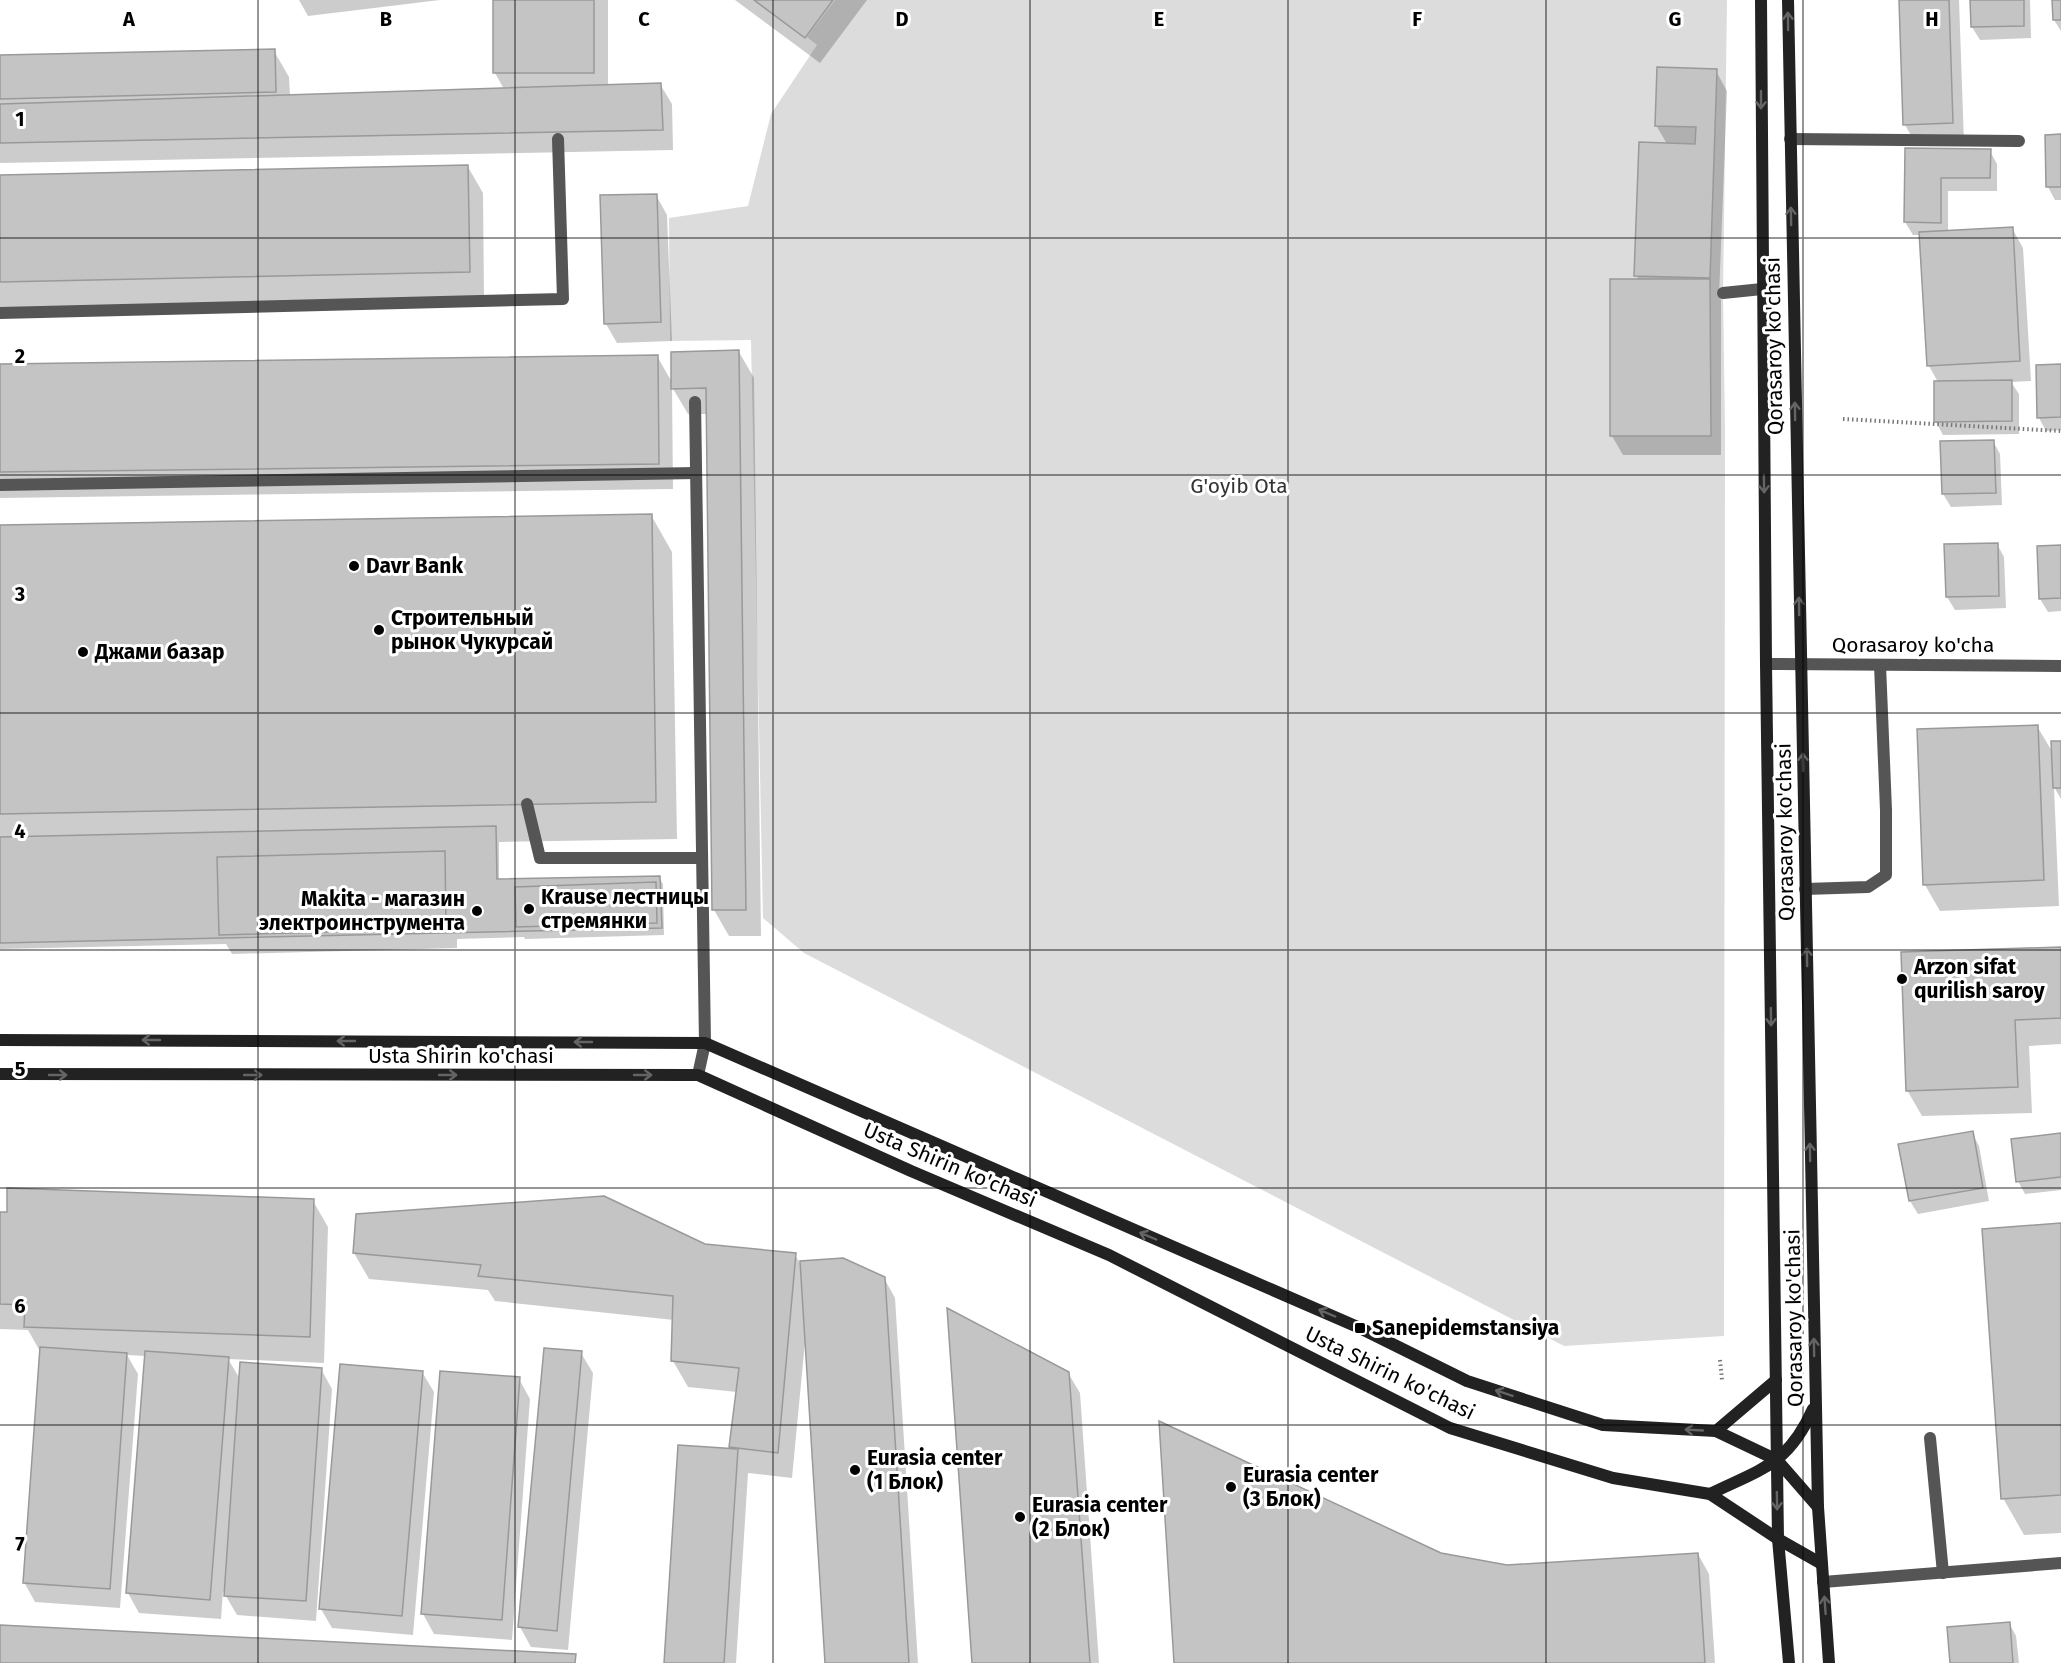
<svg xmlns="http://www.w3.org/2000/svg" width="2061" height="1663" viewBox="0 0 2061 1663" font-family="'Fira Sans',sans-serif">
	<style>
		.green { fill: #dcdcdc }
		.shadow { fill: #0003 }
		.building { fill: #c4c4c4; stroke: #999; stroke-width: 1.5 }
		.lines { fill: none; stroke-linecap: round; stroke-linejoin: round }
		.path { stroke: #777; stroke-width: 4; stroke-dasharray: 1.5 3; stroke-linecap: butt }
		.service { stroke: #555; stroke-width: 12 }
		.tertiary { stroke: #555; stroke-width: 12 }
		.secondary { stroke: #222; stroke-width: 12 }
		.oneway { stroke: #646464 }
		.grid { fill: none; stroke: #000; stroke-width: 1.5; stroke-opacity: 0.55 }
		.poi-dot { fill: #000; stroke: #fff; stroke-width: 2 }
		.labels { text-anchor: middle; dominant-baseline: central; stroke-width: 6; stroke-linejoin: round; paint-order: stroke }
		.street-label { font-size: 21px; fill: #000; stroke: #fff }
		.park-label { font-size: 21px; fill: #333; stroke: #fff }
		.poi-label { font-size: 21px; font-weight: bold; fill: #000; stroke: #fff; text-anchor: start }
		.grid-label { font-size: 20px; text-anchor: middle; font-weight: bold; fill: #000; stroke: #fff; stroke-width: 6; stroke-linejoin: round; paint-order: stroke }
	</style>
	<rect width="100%" height="100%" fill="#fff"/>
	<!-- green -->
	<polygon class="green" points="835,0 1727,0 1723,293 1725,430 1724,1336 1564,1346 804,953 763,918 751,340 670,341 669,218 748,206 771,114 817,45 807,37"/>
	<!-- shadow -->
	<g class="shadow">
		<polygon points="299,0 440,0 308,16"/>
		<polygon points="495,0 608,0 608,86 660,84 672,104 673,150 0,163 0,57 274,51 289,77 290,96 504,89 495,73"/>
		<polygon points="735,0 867,0 820,63"/>
		<polygon points="1901,0 1959,0 1964,143 1916,144 1905,125"/>
		<polygon points="1971,0 2030,0 2031,38 1980,40 1972,27"/>
		<polygon points="2054,0 2061,0 2061,31 2054,20"/>
		<polygon points="1716,71 1727,91 1719,297 1721,300 1721,455 1623,455 1612,436 1639,280 1636,275 1667,144 1656,125"/>
		<polygon points="2061,136 2061,200 2055,200 2048,187"/>
		<polygon points="1906,150 1990,151 1997,164 1997,191 1948,191 1948,232 2012,228 2023,248 2031,381 2011,382 2019,394 2019,434 1943,435 1936,422 1938,382 1929,366 1921,235 1913,235 1905,222"/>
		<polygon points="468,167 483,193 484,298 0,308 0,176"/>
		<polygon points="656,195 667,215 672,341 617,343 606,324"/>
		<polygon points="739,352 754,378 761,936 729,936 714,910 708,414 688,414 672,387 673,489 0,498 0,365 657,356 673,384"/>
		<polygon points="2061,366 2061,430 2046,431 2039,418"/>
		<polygon points="1993,441 2000,454 2002,505 1951,507 1943,494"/>
		<polygon points="651,515 672,552 677,839 499,842 499,881 659,877 663,884 664,935 525,939 524,937 457,939 457,948 232,954 226,944 0,949 0,527"/>
		<polygon points="1997,544 2004,557 2006,608 1955,610 1947,597 1946,546"/>
		<polygon points="2061,547 2061,611 2048,612 2040,599"/>
		<polygon points="2037,726 2053,753 2061,742 2061,799 2054,787 2059,906 1940,911 1925,885"/>
		<polygon points="2061,948 2061,1044 2029,1046 2032,1113 1922,1116 1907,1090"/>
		<polygon points="1972,1133 1979,1146 1989,1201 1918,1214 1910,1201"/>
		<polygon points="2061,1135 2061,1190 2025,1194 2018,1181"/>
		<polygon points="313,1201 328,1227 324,1363 228,1359 240,1379 321,1369 332,1389 316,1621 237,1615 223,1591 221,1619 139,1613 128,1593 146,1356 127,1355 138,1374 120,1608 35,1602 24,1582 41,1353 28,1330 0,1329 0,1214"/>
		<polygon points="2061,1225 2061,1533 2024,1535 2003,1498"/>
		<polygon points="704,1246 795,1255 800,1263 843,1260 884,1278 895,1298 918,1663 826,1663 806,1342 805,1342 792,1478 748,1473 736,1663 666,1663 732,1450 730,1446 737,1392 688,1387 673,1361 674,1320 495,1301 488,1290 369,1279 354,1253"/>
		<polygon points="581,1353 593,1373 568,1650 531,1647 520,1627"/>
		<polygon points="422,1372 434,1392 413,1635 332,1628 321,1609"/>
		<polygon points="1068,1373 1080,1393 1099,1663 973,1663"/>
		<polygon points="519,1379 530,1399 512,1640 434,1634 423,1614"/>
		<polygon points="1698,1554 1709,1574 1715,1663 1176,1663 1441,1555 1507,1566"/>
		<polygon points="2009,1623 2016,1636 2019,1663 1952,1663"/>
	</g>
	<!-- building -->
	<g class="building">
		<rect x="493" y="0" width="101" height="73"/>
		<polygon points="754,0 833,0 805,38"/>
		<polygon points="1899,0 1949,0 1953,123 1903,125"/>
		<polygon points="1970,0 2024,0 2024,26 1971,27"/>
		<polygon points="2052,0 2061,0 2061,20 2053,20"/>
		<polygon points="275,49 276,92 0,99 0,55"/>
		<polygon points="1657,67 1717,69 1710,278 1634,276 1639,142 1695,144 1696,127 1655,126"/>
		<polygon points="661,83 663,130 0,143 0,104"/>
		<polygon points="2061,134 2061,187 2046,187 2045,135"/>
		<polygon points="1905,148 1991,149 1990,178 1941,178 1941,223 1904,222"/>
		<polygon points="468,165 470,272 0,282 0,175"/>
		<polygon points="657,194 661,322 604,324 600,195"/>
		<polygon points="2013,227 2020,361 1927,366 1919,232"/>
		<polygon points="1610,279 1710,279 1711,436 1610,436"/>
		<polygon points="739,350 746,910 712,910 706,388 671,389 671,352"/>
		<polygon points="658,355 659,464 0,472 0,364"/>
		<polygon points="2061,364 2061,417 2037,418 2036,365"/>
		<polygon points="2012,380 2012,421 1934,422 1934,381"/>
		<polygon points="1994,440 1996,493 1942,494 1940,441"/>
		<polygon points="652,514 656,802 0,814 0,525"/>
		<polygon points="1998,543 1999,596 1946,597 1944,544"/>
		<polygon points="2061,545 2061,598 2039,599 2037,546"/>
		<polygon points="2038,725 2044,880 1923,885 1917,729"/>
		<polygon points="2051,741 2061,741 2061,788 2053,788"/>
		<polygon points="496,826 497,879 660,876 662,928 0,943 0,837"/>
		<polygon points="445,851 446,929 219,935 217,857"/>
		<polygon points="656,882 657,923 516,927 515,887"/>
		<polygon points="2061,947 2061,1018 2015,1020 2018,1087 1906,1091 1901,952"/>
		<polygon points="1973,1131 1983,1188 1909,1201 1898,1144"/>
		<polygon points="2061,1133 2061,1177 2016,1182 2011,1139"/>
		<polygon points="7,1188 314,1199 310,1337 24,1327 25,1305 0,1304 0,1212 7,1212"/>
		<polygon points="604,1196 705,1244 796,1253 778,1453 729,1447 739,1368 671,1361 673,1296 478,1276 481,1265 353,1253 356,1214"/>
		<polygon points="2061,1223 2061,1495 2001,1499 1982,1229"/>
		<polygon points="843,1258 885,1277 909,1663 825,1663 800,1261"/>
		<polygon points="947,1308 1069,1372 1090,1663 972,1663"/>
		<polygon points="40,1347 127,1353 110,1589 23,1583"/>
		<polygon points="544,1348 582,1351 557,1631 518,1627"/>
		<polygon points="145,1351 229,1357 210,1600 126,1593"/>
		<polygon points="240,1362 322,1368 306,1601 224,1596"/>
		<polygon points="340,1364 423,1371 402,1616 319,1609"/>
		<polygon points="440,1371 520,1377 502,1620 421,1614"/>
		<polygon points="1159,1421 1441,1553 1507,1565 1698,1553 1705,1663 1174,1663"/>
		<polygon points="678,1445 738,1449 724,1663 664,1663"/>
		<polygon points="2010,1622 2013,1663 1950,1663 1947,1627"/>
		<polygon points="0,1625 576,1654 575,1663 0,1663"/>
	</g>
	<g class="lines">
		<!-- path -->
		<g class="path">
			<polyline points="1843,419 2061,431"/>
			<polyline points="1720,1360 1722,1380"/>
		</g>
		<!-- service -->
		<g class="service">
			<polyline points="1790,139 2019,141"/>
			<polyline points="1723,293 1762,289"/>
			<polyline points="0,313 563,299 558,139"/>
			<polyline points="695,402 705,1043 698,1075"/>
			<polyline points="0,485 696,473"/>
			<polyline points="527,804 540,858 702,858"/>
			<polyline points="1805,889 1868,887 1886,875 1886,810 1880,665"/>
			<polyline points="1930,1438 1943,1573"/>
			<polyline points="1823,1582 2061,1563"/>
		</g>
		<!-- tertiary -->
		<polyline class="tertiary" points="1766,664 2061,666"/>
		<!-- secondary -->
		<g class="secondary">
			<polyline points="1761,0 1766,664 1778,1539 1789,1663"/>
			<polyline points="1788,0 1818,1507 1829,1663"/>
			<polyline points="0,1040 705,1043 1360,1328 1467,1381 1603,1425 1716,1431 1776,1380"/>
			<polyline points="0,1074 698,1075 911,1171 1109,1255 1450,1428 1613,1478 1710,1494 1778,1539 1822,1564"/>
			<polyline points="1716,1431 1777,1460 1818,1507"/>
			<path d="M 1710,1494 C 1761,1469 1788,1465 1813,1409"/>
		</g>
	</g>
	<!-- one-way arrows -->
	<defs><path id="oneway-shaft" d="M-6 0H5M1.5-3L5.5 0L1.5 3" fill="none" stroke-width="1.6" stroke-linecap="round" stroke-linejoin="round" transform="scale(1.5)"/></defs>
	<g class="oneway">
		<use href="#oneway-shaft" transform="translate(1788 21) rotate(-91)"/>
		<use href="#oneway-shaft" transform="translate(1761 100) rotate(90)"/>
		<use href="#oneway-shaft" transform="translate(1791 216) rotate(-91)"/>
		<use href="#oneway-shaft" transform="translate(1795 411) rotate(-91)"/>
		<use href="#oneway-shaft" transform="translate(1764 484) rotate(89)"/>
		<use href="#oneway-shaft" transform="translate(1799 606) rotate(-91)"/>
		<use href="#oneway-shaft" transform="translate(1803 762) rotate(-91)"/>
		<use href="#oneway-shaft" transform="translate(1807 957) rotate(-91)"/>
		<use href="#oneway-shaft" transform="translate(1771 1017) rotate(89)"/>
		<use href="#oneway-shaft" transform="translate(151 1040) rotate(-180)"/>
		<use href="#oneway-shaft" transform="translate(346 1041) rotate(-180)"/>
		<use href="#oneway-shaft" transform="translate(583 1042) rotate(-180)"/>
		<use href="#oneway-shaft" transform="translate(58 1075)"/>
		<use href="#oneway-shaft" transform="translate(253 1075)"/>
		<use href="#oneway-shaft" transform="translate(448 1075)"/>
		<use href="#oneway-shaft" transform="translate(643 1075)"/>
		<use href="#oneway-shaft" transform="translate(1810 1152) rotate(-91)"/>
		<use href="#oneway-shaft" transform="translate(1148 1236) rotate(-157)"/>
		<use href="#oneway-shaft" transform="translate(1327 1313) rotate(-157)"/>
		<use href="#oneway-shaft" transform="translate(1814 1347) rotate(-91)"/>
		<use href="#oneway-shaft" transform="translate(1504 1393) rotate(-162)"/>
		<use href="#oneway-shaft" transform="translate(1694 1430) rotate(-177)"/>
		<use href="#oneway-shaft" transform="translate(1777 1501) rotate(89)"/>
		<use href="#oneway-shaft" transform="translate(1825 1605) rotate(-94)"/>
	</g>
	<!-- grid -->
	<path class="grid" d="M 258,0 L 258,1663M 515,0 L 515,1663M 773,0 L 773,1663M 1030,0 L 1030,1663M 1288,0 L 1288,1663M 1546,0 L 1546,1663M 1803,0 L 1803,1663M 0,238 L 2061,238M 0,475 L 2061,475M 0,713 L 2061,713M 0,950 L 2061,950M 0,1188 L 2061,1188M 0,1425 L 2061,1425"/>
	<!-- markers -->
	<g class="poi-dot">
		<circle cx="354" cy="566" r="6"/>
		<circle cx="379" cy="630" r="6"/>
		<circle cx="83" cy="652" r="6"/>
		<circle cx="529" cy="909" r="6"/>
		<circle cx="477" cy="911" r="6"/>
		<circle cx="1902" cy="979" r="6"/>
		<rect x="1354" y="1322" width="12" height="12" rx="3"/>
		<circle cx="855" cy="1470" r="6"/>
		<circle cx="1231" cy="1487" r="6"/>
		<circle cx="1020" cy="1517" r="6"/>
	</g>
	<g class="labels">
		<!-- street labels -->
		<g class="street-label">
			<text transform="translate(1774 346) rotate(-91)">Qorasaroy ko'chasi</text>
			<text x="1913" y="645">Qorasaroy ko'cha</text>
			<text transform="translate(1785 832) rotate(-91)">Qorasaroy ko'chasi</text>
			<text x="461" y="1056">Usta Shirin ko'chasi</text>
			<text transform="translate(950 1165) rotate(23)">Usta Shirin ko'chasi</text>
			<text transform="translate(1794 1318) rotate(-91)">Qorasaroy ko'chasi</text>
			<text transform="translate(1390 1373) rotate(26)">Usta Shirin ko'chasi</text>
		</g>
		<!-- park labels -->
		<g class="park-label">
			<text x="1239" y="486">G'oyib Ota</text>
		</g>
		<!-- poi labels -->
		<g class="poi-label">
			<text x="366" y="566">Davr Bank</text>
			<text x="391" y="618">Строительный<tspan x="391" dy="24">рынок Чукурсай</tspan></text>
			<text x="95" y="652">Джами базар</text>
			<text x="541" y="897">Krause лестницы<tspan x="541" dy="24">стремянки</tspan></text>
			<text x="465" y="899" text-anchor="end">Makita - магазин<tspan x="465" dy="24">электроинструмента</tspan></text>
			<text x="1914" y="967">Arzon sifat<tspan x="1914" dy="24">qurilish saroy</tspan></text>
			<text x="1372" y="1328">Sanepidemstansiya</text>
			<text x="867" y="1458">Eurasia center<tspan x="867" dy="24">(1 Блок)</tspan></text>
			<text x="1243" y="1475">Eurasia center<tspan x="1243" dy="24">(3 Блок)</tspan></text>
			<text x="1032" y="1505">Eurasia center<tspan x="1032" dy="24">(2 Блок)</tspan></text>
		</g>
	</g>
	<g class="grid-label">
		<text x="129" y="26">A</text>
		<text x="386" y="26">B</text>
		<text x="644" y="26">C</text>
		<text x="902" y="26">D</text>
		<text x="1159" y="26">E</text>
		<text x="1417" y="26">F</text>
		<text x="1675" y="26">G</text>
		<text x="1932" y="26">H</text>
		<text x="20" y="126">1</text>
		<text x="20" y="363">2</text>
		<text x="20" y="601">3</text>
		<text x="20" y="838">4</text>
		<text x="20" y="1076">5</text>
		<text x="20" y="1313">6</text>
		<text x="20" y="1551">7</text>
	</g>
</svg>
